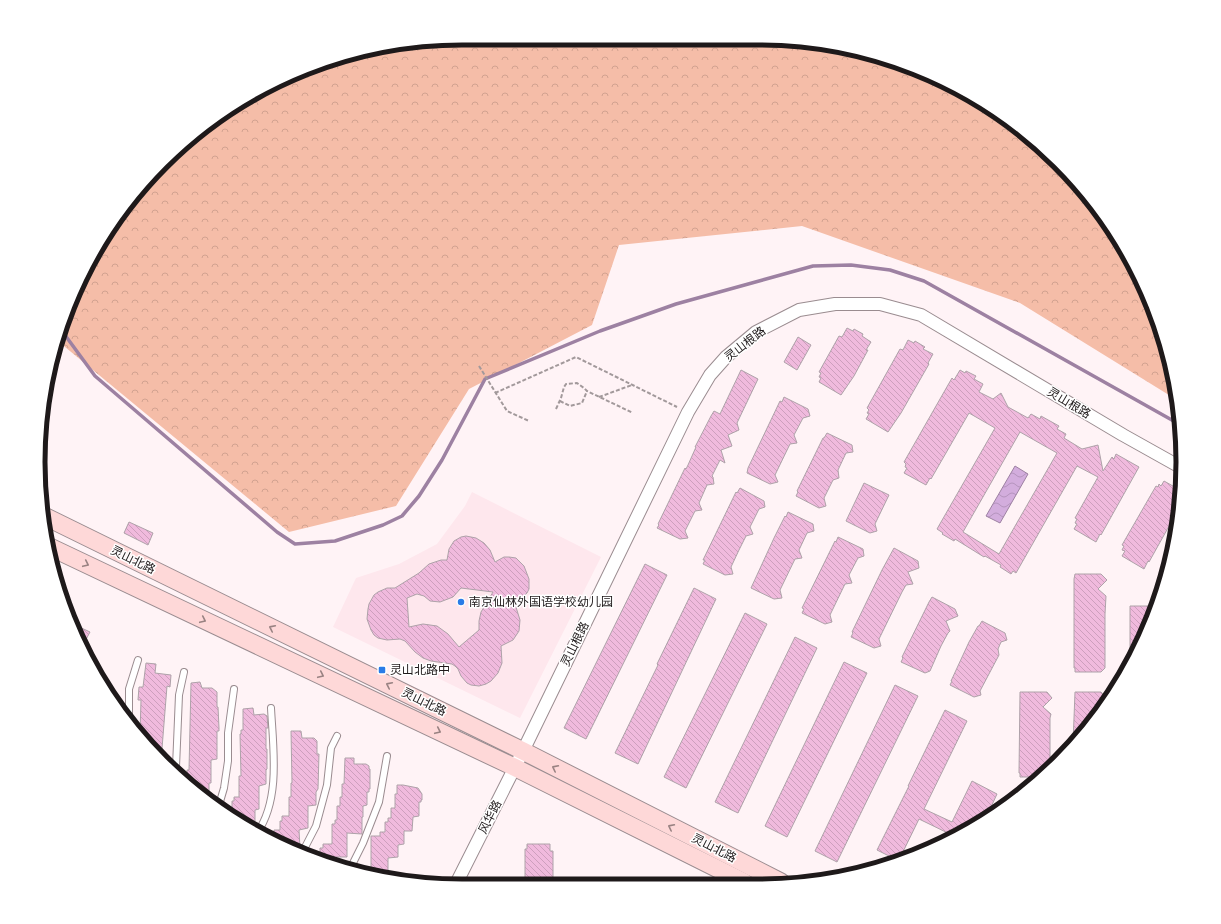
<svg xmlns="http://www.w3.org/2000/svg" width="1221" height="924" viewBox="0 0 1221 924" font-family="Rubik,'Noto Sans SC',sans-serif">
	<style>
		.built { fill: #fee7ed }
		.forest { fill: url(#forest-crowns) }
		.water { fill: url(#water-waves); stroke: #9d81a2 }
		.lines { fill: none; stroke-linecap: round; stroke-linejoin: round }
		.stream { stroke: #9d81a2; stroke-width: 3.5 }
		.building { fill: url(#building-back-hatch); stroke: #aea2a9; fill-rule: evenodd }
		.lane-casing { stroke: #9a8c90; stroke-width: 8 }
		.street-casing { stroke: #9a8c90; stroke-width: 14 }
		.secondary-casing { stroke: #9a8c90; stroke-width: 19 }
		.path { stroke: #a2999b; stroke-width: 2; stroke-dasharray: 4 2; stroke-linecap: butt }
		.lane { stroke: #fff; stroke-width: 6 }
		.street { stroke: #fff; stroke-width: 12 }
		.secondary { stroke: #fed8d8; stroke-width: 17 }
		.oneway { stroke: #998282 }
		.poi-dot { fill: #297ce7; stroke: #fff; stroke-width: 1.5 }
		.labels { text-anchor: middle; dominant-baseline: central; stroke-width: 3; stroke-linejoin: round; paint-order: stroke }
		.street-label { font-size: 12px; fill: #1e191a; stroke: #fff }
		.poi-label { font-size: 12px; fill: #1e191a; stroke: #fff; text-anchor: start }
		.rim { fill: none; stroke: #1e191a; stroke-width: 5 }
	</style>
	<defs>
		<pattern id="forest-crowns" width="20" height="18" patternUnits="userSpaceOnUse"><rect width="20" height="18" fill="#f5bda8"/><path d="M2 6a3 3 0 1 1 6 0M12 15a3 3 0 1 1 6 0" fill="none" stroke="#d2a290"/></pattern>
		<pattern id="water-waves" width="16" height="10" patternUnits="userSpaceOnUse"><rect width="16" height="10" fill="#d3addd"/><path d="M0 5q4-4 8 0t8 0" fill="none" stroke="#b594bd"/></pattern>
		<pattern id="building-back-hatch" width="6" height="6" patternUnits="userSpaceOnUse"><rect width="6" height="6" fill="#f0badd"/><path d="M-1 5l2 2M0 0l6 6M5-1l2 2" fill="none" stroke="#cd9fbd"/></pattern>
	</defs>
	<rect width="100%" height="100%" fill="#fff3f6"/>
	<!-- built -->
	<polygon class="built" points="472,492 601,557 520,718 333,627 356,578 399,564 437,544 465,506"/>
	<!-- forest -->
	<polygon class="forest" points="462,38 787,39 869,53 946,82 995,110 1059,162 1111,226 1151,300 1175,379 1177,400 1020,303 802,226 619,245 592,325 469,389 396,506 289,532 59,342 82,274 110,226 162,162 250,95 352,53"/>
	<!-- water -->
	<polygon class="water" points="1015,466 1028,474 1000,523 986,516"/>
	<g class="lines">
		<!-- stream -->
		<polyline class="stream" points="62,331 95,376 277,532 295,544 335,541 383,525 402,516 419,496 442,460 485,379 600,331 676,304 813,266 851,265 890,270 924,281 1179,424"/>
	</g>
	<!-- building -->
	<g class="building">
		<polygon points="847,328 853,331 854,329 863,334 862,336 871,342 866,350 868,350 854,376 841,395 819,382 821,378 819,377 821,373 819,372 839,336 842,337"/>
		<polygon points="798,337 811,345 797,370 784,362"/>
		<polygon points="908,340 914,343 915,341 925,347 923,349 933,354 928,363 929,364 901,413 888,432 866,419 869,414 867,413 869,410 867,408 900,349 903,350"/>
		<polygon points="741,370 758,379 737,423 739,430 728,435 732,446 721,450 725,463 720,460 712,476 713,477 714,484 707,485 699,503 702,510 695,511 685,531 688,538 680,539 657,528 659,525 658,524 685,468 686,469 688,465 696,447 695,447 711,416 714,411 720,414"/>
		<path d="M 960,370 L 965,373 L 966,371 L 976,376 L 974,379 L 983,384 L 979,392 L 993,399 L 1001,393 L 1008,407 L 1028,418 L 1031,414 L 1040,419 L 1041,416 L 1059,426 L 1057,429 L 1066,434 L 1064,438 L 1082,449 L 1098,445 L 1103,471 L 1112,457 L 1114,459 L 1116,454 L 1139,467 L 1101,535 L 1100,534 L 1096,542 L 1074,529 L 1077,524 L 1075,523 L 1077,519 L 1075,518 L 1098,477 L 1077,466 L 1016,573 L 1013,571 L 1011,574 L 1000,567 L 1001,565 L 985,556 L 984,557 L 955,539 L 954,541 L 942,534 L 943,533 L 937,529 L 995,428 L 969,413 L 931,479 L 930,478 L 926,485 L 904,473 L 907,468 L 905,467 L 906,464 L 904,462 L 952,378 L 954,380 ZM 1020,432 L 1057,453 L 999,554 L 963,532 Z"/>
		<polygon points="784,397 808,409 810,416 803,418 794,435 797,443 790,444 775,475 778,482 770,484 747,473 748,468 780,401 782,402"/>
		<polygon points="827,433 852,445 853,452 846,453 838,470 839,478 833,480 824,498 826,506 819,508 796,496 798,492 797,491 823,438 824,438"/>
		<polygon points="1164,481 1180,490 1178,510 1149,562 1148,561 1144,569 1122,556 1125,551 1122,550 1124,546 1122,545 1156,486 1158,487 1159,484 1161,486"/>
		<polygon points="864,483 889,495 875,524 877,531 870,533 846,521"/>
		<polygon points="740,488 764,501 765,507 759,509 750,527 753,534 746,536 739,550 731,567 733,574 725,575 703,564 705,560 703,560 736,492 737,493"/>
		<polygon points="788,512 813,524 814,531 807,533 799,550 802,558 795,559 780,590 782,598 774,599 751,588 774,538 785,516 786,517"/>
		<polygon points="129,522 153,533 148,545 124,533"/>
		<path d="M 466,536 L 476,538 L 484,543 L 490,550 L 495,562 L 504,557 L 509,557 L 516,558 L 524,566 L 529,579 L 529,589 L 527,593 L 515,604 L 520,620 L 519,631 L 513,640 L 501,646 L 502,663 L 498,673 L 491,681 L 486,684 L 479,686 L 471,685 L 467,683 L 461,676 L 458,669 L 455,666 L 452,664 L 431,661 L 423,658 L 415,652 L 405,641 L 400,639 L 387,640 L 378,638 L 374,635 L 371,630 L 367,619 L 368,609 L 369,604 L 374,595 L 378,592 L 387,588 L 395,588 L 419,573 L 429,564 L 441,560 L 447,560 L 449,549 L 454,541 L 461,537 ZM 461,588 L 493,592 L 481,612 L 479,621 L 479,630 L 459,647 L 448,634 L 437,626 L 423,624 L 409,627 L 407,598 L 417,594 L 424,596 L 430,601 L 440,602 L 453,597 Z"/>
		<polygon points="838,537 863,549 864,556 858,558 849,575 852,583 845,584 830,615 832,622 825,624 802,613 804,609 802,608 835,541 836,542"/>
		<polygon points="894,548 918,561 919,568 908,572 913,584 906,585 902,592 879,639 881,646 874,648 851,637 853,633 852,632 882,570"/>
		<polygon points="645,564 667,575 586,739 564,728"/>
		<polygon points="1075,574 1101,574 1107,580 1098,589 1106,596 1105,614 1105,668 1101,672 1075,672 1075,668 1074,668 1074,579"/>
		<polygon points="694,588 716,599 638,764 615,753 658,665 657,664"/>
		<polygon points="932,597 955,609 958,616 946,621 950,631 948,633 941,646 930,671 925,673 901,662 903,658 902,657 929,602"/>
		<polygon points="1130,606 1156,606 1151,624 1130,663"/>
		<polygon points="745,613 767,624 686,788 664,777"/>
		<polygon points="982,621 1005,633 1007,640 1001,642 998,649 999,655 980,691 981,695 974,697 950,685 952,681 951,681 969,642 978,626 979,626"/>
		<polygon points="73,624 90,632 83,645 79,636"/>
		<polygon points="795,637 817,648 738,813 715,802"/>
		<polygon points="844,662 867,673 787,837 765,826"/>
		<polygon points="146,663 156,664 155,673 171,675 170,687 167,686 161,761 140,734 141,700 138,700 139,687 143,687"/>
		<polygon points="200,682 202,688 212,688 217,692 217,707 218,707 219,728 219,731 217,731 217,759 211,760 211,783 209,783 209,798 187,781 187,770 189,770 191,683"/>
		<polygon points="895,685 918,696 837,862 815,851"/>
		<polygon points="1020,692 1047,692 1052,698 1043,707 1051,714 1050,718 1050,769 1040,777 1020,777 1020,773 1019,773"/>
		<polygon points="1075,692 1101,692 1106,698 1101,704 1101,711 1073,744"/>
		<polygon points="253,708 254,715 264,714 267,716 268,728 266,728 266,749 267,749 267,769 266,770 266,784 259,786 259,809 255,810 255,821 254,821 254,823 249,823 249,829 232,815 232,801 234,801 234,797 239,797 239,776 241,776 240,734 241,734 241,730 243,730 243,709"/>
		<polygon points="945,710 967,721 924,809 952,822 972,781 997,794 985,820 954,836 919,819 899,860 897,860 877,850 909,786 908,786"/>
		<polygon points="291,731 301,731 302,738 314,738 317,741 317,754 319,754 318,789 316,792 316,805 308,806 308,828 299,830 300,848 298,851 274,840 274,830 280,830 280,821 282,821 282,816 289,816 289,797 291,797 291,783 292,783"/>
		<polygon points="345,758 354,758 354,764 366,764 369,766 369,769 370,769 370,789 369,789 369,792 367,792 367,805 363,806 363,817 362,817 362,834 347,833 347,857 336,857 336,866 320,861 320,848 323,848 323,844 332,844 332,824 335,824 335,820 337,820 337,806 340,806 340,797 342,797 342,784 344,784"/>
		<polygon points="397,785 403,785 418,788 422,794 422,800 421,800 421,802 419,802 419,816 413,817 412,831 404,831 404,844 398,845 398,857 388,858 388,878 371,874 371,836 380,836 380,832 385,832 385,822 388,822 388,818 391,818 391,808 395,808 395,794 397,794"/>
		<polygon points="527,844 550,844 550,851 553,851 553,882 525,882 525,849 527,849"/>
	</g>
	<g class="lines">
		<defs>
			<g id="lane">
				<polyline points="129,721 129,689 138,660"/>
				<polyline points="175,771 176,767 179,695 184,672"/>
				<polyline points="219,805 224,788 228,761 228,733 234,689"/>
				<path d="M 257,833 C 281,799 273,747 271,708"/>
				<polyline points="302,853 316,826 327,785 331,748 337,736"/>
				<polyline points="350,869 363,843 379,802 387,756"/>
			</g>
			<polyline id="street" points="457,882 523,751 688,412 710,375 726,357 756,332 799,310 835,304 880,304 921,315 1123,435 1182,468"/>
			<g id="secondary">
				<polyline points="44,516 523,751 781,882"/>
				<polyline points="50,547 514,767 744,882"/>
			</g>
		</defs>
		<!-- lane casing -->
		<use href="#lane" class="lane-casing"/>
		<!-- street casing -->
		<use href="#street" class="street-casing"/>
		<!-- secondary casing -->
		<use href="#secondary" class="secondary-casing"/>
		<!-- path -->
		<g class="path">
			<polyline points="479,366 507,411 529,421"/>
			<polyline points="495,393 576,357 677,407"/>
			<polyline points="599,397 632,385"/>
			<polyline points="560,401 570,406 582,403 587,391"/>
			<polyline points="556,409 561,398 564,387 566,384 577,383 584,388 587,391 633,413"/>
		</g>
		<!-- lane -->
		<use href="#lane" class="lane"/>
		<!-- street -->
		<use href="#street" class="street"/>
		<!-- secondary -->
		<use href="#secondary" class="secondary"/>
	</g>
	<!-- one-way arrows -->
	<defs><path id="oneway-chevron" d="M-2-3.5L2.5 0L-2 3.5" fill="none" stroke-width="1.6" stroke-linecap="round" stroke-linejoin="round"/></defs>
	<g class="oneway">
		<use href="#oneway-chevron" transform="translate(86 564) rotate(25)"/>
		<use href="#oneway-chevron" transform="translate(203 620) rotate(25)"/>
		<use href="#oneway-chevron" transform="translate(272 628) rotate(-154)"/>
		<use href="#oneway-chevron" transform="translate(321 675) rotate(25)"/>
		<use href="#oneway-chevron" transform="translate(389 685) rotate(-154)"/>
		<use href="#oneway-chevron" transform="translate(438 731) rotate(25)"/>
		<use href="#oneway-chevron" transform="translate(555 768) rotate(-153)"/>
		<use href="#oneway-chevron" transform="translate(671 827) rotate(-153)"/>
	</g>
	<!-- markers -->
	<g class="poi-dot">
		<circle cx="461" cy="602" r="4"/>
		<rect x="378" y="666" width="8" height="8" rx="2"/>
	</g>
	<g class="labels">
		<!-- street labels -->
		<g class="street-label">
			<text transform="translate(745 344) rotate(-38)">灵山根路</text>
			<text transform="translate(1069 403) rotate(31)">灵山根路</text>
			<text transform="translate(133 560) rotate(26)">灵山北路</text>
			<text transform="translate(575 644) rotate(-64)">灵山根路</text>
			<text transform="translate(424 702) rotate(26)">灵山北路</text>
			<text transform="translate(490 817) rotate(-63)">风华路</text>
			<text transform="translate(714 848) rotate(27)">灵山北路</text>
		</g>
		<!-- poi labels -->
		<g class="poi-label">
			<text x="469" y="602">南京仙林外国语学校幼儿园</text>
			<text x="390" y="670">灵山北路中</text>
		</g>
	</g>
	<!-- crop -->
	<path d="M0 0H1221V924H0ZM462 45H759A417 417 0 0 1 1176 462V462A417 417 0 0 1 759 879H462A417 417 0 0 1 45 462V462A417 417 0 0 1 462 45Z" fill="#fff" fill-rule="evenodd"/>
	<path class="rim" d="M462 45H759A417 417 0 0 1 1176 462V462A417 417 0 0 1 759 879H462A417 417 0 0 1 45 462V462A417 417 0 0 1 462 45Z"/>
</svg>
